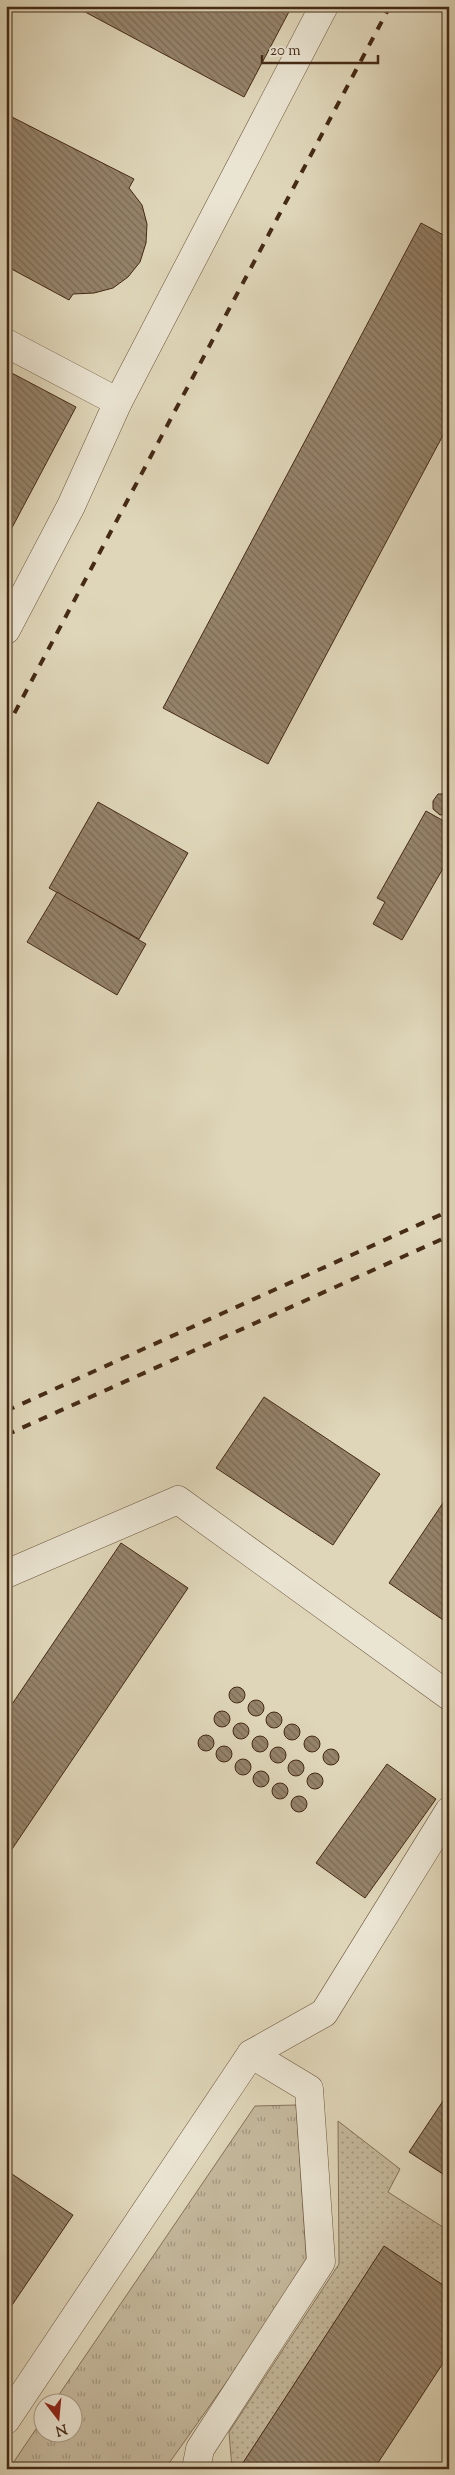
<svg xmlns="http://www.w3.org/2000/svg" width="455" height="2475" viewBox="0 0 455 2475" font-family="'Sorts Mill Goudy',serif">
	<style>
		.grass { fill: url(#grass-dots); stroke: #857259 }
		.park { fill: url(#park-tufts); stroke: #857259 }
		.building { fill: url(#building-back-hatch); stroke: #452a15 }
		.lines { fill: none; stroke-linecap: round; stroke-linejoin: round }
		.minor-casing { stroke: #6c553e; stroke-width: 29 }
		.minor { stroke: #eae4d2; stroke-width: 28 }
		.rail { stroke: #452a15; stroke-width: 4; stroke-dasharray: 9 9; stroke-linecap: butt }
	</style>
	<defs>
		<pattern id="grass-dots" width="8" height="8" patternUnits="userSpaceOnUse" patternTransform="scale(1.25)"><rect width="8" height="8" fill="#c5b99d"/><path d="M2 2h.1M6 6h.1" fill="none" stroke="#a2977f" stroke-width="1.8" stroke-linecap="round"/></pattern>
		<pattern id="park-tufts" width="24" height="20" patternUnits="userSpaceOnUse" patternTransform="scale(1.25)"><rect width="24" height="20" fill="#c5b99d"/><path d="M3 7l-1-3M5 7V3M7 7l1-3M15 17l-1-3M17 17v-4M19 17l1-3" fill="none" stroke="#a2977f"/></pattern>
		<pattern id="building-back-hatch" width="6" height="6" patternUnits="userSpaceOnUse" patternTransform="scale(1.25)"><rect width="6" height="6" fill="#95836a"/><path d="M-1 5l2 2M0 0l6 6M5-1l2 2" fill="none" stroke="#7b6b56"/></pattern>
	</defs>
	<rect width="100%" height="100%" fill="#dfd6b9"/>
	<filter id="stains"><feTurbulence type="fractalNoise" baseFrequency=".004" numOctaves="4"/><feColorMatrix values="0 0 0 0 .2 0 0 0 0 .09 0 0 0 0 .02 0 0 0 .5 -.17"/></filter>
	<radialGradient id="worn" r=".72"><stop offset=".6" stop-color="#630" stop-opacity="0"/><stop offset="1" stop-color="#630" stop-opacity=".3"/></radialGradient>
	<!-- grass -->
	<polygon class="grass" points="338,2121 400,2169 388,2192 449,2231 449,2289 384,2247 239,2469 232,2469 229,2432 339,2264"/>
	<!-- park -->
	<polygon class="park" points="296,2105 307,2268 165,2469 9,2469 42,2420 42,2432 72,2432 72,2402 54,2402 255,2106"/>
	<!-- building -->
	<g class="building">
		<polygon points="74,6 292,6 244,97"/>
		<polygon points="6,114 134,179 129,188 142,205 147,224 146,243 140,262 128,277 113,288 94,293 73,294 69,300 6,266"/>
		<polygon points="421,223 449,238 449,424 268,764 163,708"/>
		<polygon points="6,370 76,407 6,539"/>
		<polygon points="438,794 449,794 448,814 440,815 433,809 433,801"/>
		<polygon points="98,802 188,853 139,939 49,888"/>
		<polygon points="426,811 449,824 449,858 402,940 373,924 385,902 377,898"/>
		<polygon points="57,892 146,944 117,995 27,942"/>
		<polygon points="264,1397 380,1474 333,1545 216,1468"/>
		<polygon points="449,1494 449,1624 389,1583"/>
		<polygon points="121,1543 188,1588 6,1858 6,1713"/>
		<circle cx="237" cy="1695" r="8"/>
		<circle cx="256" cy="1708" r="8"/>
		<circle cx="222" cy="1719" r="8"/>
		<circle cx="274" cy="1720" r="8"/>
		<circle cx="241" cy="1731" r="8"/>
		<circle cx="292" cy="1732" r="8"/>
		<circle cx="206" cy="1743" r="8"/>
		<circle cx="312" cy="1744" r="8"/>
		<circle cx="260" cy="1744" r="8"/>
		<circle cx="224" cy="1754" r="8"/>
		<circle cx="278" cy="1755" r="8"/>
		<circle cx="331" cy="1757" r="8"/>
		<circle cx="243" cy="1767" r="8"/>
		<circle cx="296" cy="1768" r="8"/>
		<polygon points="387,1764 436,1799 365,1898 316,1863"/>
		<circle cx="261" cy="1779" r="8"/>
		<circle cx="315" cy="1781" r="8"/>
		<circle cx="280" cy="1791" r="8"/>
		<circle cx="299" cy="1804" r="8"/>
		<polygon points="449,2092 449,2178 409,2152"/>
		<polygon points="6,2170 73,2215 6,2314"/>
		<polygon points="384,2246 449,2289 449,2354 374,2469 239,2469"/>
	</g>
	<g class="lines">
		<defs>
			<g id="minor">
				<polyline points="6,343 118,402"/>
				<polyline points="6,630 71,506 118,402 324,6"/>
				<polyline points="6,1574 178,1500 449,1696"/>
				<polyline points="6,2420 251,2054 324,2013 449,1811"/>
				<polyline points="196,2469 200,2449 321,2262 309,2089 251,2054"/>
			</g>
		</defs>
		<!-- minor casing -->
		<use href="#minor" class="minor-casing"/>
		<!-- minor -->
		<use href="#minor" class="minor"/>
		<!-- rail -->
		<g class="rail">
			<polyline points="6,729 390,6"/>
			<polyline points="6,1411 449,1211"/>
			<polyline points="6,1435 449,1236"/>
		</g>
	</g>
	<!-- margin -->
	<rect width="455" height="2475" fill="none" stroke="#dfd6b9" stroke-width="25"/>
	<rect x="8" y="8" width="440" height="2460" fill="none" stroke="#452a15" stroke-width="2.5"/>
	<rect x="12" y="12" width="430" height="2450" fill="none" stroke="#452a15"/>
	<!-- north arrow -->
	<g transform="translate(58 2418) rotate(164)"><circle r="24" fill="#eae4d2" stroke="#a89a86"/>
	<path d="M0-4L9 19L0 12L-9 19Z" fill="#8f2418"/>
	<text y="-8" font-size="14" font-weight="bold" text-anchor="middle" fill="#452a15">N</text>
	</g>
	<!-- scale -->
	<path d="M262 55v8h116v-8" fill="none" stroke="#452a15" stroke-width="2.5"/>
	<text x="270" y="55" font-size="15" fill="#452a15" stroke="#eae4d2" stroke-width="4" paint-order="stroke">20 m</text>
	<rect width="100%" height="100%" filter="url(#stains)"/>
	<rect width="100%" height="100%" fill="url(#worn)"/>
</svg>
